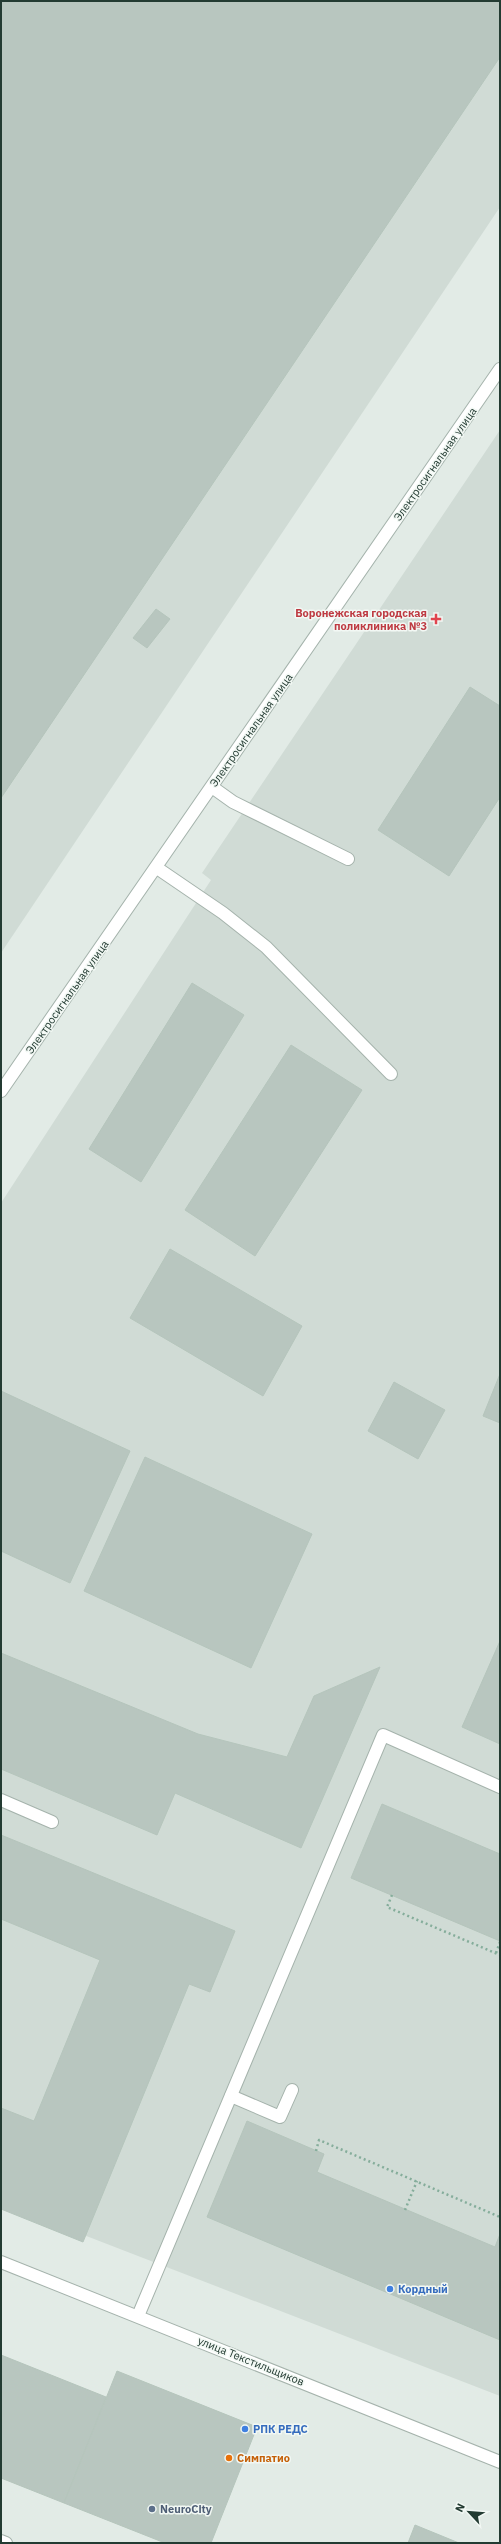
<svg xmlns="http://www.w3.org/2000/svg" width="501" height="2544" viewBox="0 0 501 2544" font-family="'IBM Plex Sans',sans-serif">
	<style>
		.built { fill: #d0dbd5 }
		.building { fill: #b8c6bf; stroke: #b5c5bc }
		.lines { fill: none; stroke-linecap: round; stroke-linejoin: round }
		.minor-casing { stroke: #a5b3ac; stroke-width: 14 }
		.path { stroke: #85ad9b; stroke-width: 2.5; stroke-dasharray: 2 3; stroke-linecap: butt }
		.minor { stroke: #fff; stroke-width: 12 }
		.health-dot { fill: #e0444e; stroke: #f2f8f4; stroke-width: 1.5 }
		.shop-dot { fill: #3f7fe0; stroke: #f2f8f4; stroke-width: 1.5 }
		.food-dot { fill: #e8710a; stroke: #f2f8f4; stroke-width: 1.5 }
		.service-dot { fill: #5c6f8a; stroke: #f2f8f4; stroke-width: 1.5 }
		.labels { text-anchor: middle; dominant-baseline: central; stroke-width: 3; stroke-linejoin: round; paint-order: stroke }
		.street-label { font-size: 11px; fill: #233b32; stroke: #f2f8f4 }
		.health-label { font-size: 11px; font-weight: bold; fill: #be3a42; stroke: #f2f8f4; text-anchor: end }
		.shop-label { font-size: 11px; font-weight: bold; fill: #366cbe; stroke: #f2f8f4; text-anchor: start }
		.food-label { font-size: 11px; font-weight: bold; fill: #c56008; stroke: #f2f8f4; text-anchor: start }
		.service-label { font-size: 11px; font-weight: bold; fill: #4e5e75; stroke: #f2f8f4; text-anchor: start }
	</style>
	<rect width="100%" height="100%" fill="#e2ebe6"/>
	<!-- built -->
	<g class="built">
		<polygon points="1,1 500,1 500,207 1,953"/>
		<polygon points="500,430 500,2396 1,2203 1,1203 211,880 202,873"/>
	</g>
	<!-- building -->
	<g class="building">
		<polygon points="1,1 500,1 500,57 1,798"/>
		<polygon points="156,609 170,619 147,648 133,638"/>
		<polygon points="470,687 500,706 500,797 449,876 378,830"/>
		<polygon points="192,983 244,1015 141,1182 89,1149"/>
		<polygon points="291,1045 362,1090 255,1256 185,1210"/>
		<polygon points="170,1249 302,1326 263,1396 130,1318"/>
		<polygon points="500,1374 500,1423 483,1416"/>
		<polygon points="394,1382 445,1410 418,1459 368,1431"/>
		<polygon points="1,1391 130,1451 70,1583 1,1551"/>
		<polygon points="145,1457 312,1534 251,1668 84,1591"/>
		<polygon points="500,1641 500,1744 462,1727"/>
		<polygon points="1,1653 198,1734 287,1757 314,1696 380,1667 301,1848 175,1793 157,1835 1,1769"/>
		<polygon points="382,1804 500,1854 500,1941 351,1878"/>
		<polygon points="1,1835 235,1931 210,1992 189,1984 83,2242 1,2209 1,2108 34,2121 100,1960 1,1919"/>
		<polygon points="247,2121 324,2154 317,2172 495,2247 500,2234 500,2340 207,2217"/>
		<polygon points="1,2355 106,2397 64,2503 1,2478"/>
		<polygon points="117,2371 257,2427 211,2543 165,2543 64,2503"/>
		<polygon points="415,2525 459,2543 408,2543"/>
	</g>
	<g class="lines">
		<defs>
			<g id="minor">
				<polyline points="212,787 233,802 348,859"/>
				<polyline points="157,868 223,913 266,947 391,1074"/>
				<polyline points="1,1091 500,369"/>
				<polyline points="1,1800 52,1822"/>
				<polyline points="231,2096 280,2117 292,2090"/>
				<polyline points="1,2262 500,2462"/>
				<polyline points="138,2316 383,1735 500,1787"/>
				<polyline points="1,2541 6,2543"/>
			</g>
		</defs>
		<!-- minor casing -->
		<use href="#minor" class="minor-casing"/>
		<!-- path -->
		<g class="path">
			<polyline points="392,1895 387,1907 500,1955"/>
			<polyline points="496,1953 500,1942"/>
			<polyline points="316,2151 319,2140 500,2217"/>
			<polyline points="405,2210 417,2181"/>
		</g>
		<!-- minor -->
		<use href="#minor" class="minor"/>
	</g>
	<!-- markers -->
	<path class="health-dot" d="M434 613h4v4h4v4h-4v4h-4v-4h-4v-4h4z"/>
	<g class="shop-dot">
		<circle cx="390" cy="2289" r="4"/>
		<circle cx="245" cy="2429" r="4"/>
	</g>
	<circle class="food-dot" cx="229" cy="2458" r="4"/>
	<circle class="service-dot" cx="152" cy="2509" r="4"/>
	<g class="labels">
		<!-- street labels -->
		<g class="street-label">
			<text transform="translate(435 464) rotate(-55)">Электросигнальная улица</text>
			<text transform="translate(251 730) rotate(-55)">Электросигнальная улица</text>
			<text transform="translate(67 997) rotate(-55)">Электросигнальная улица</text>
			<text transform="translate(251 2361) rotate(22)">улица Текстильщиков</text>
		</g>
		<!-- health labels -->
		<g class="health-label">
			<text x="427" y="613">Воронежская городская<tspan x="427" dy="13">поликлиника №3</tspan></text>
		</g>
		<!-- shop labels -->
		<g class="shop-label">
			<text x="398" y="2289">Кордный</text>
			<text x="253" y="2429">РПК РЕДС</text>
		</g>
		<!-- food labels -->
		<g class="food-label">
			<text x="237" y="2458">Симпатио</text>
		</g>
		<!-- service labels -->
		<g class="service-label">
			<text x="160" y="2509">NeuroCity</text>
		</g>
	</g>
	<!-- border -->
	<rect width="501" height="2544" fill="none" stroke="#233b32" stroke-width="4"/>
	<!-- north arrow -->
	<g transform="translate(469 2512) rotate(296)" stroke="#f2f8f4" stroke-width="3" paint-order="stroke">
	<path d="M0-3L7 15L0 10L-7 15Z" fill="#233b32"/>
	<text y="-6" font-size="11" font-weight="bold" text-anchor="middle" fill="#233b32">N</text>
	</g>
</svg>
